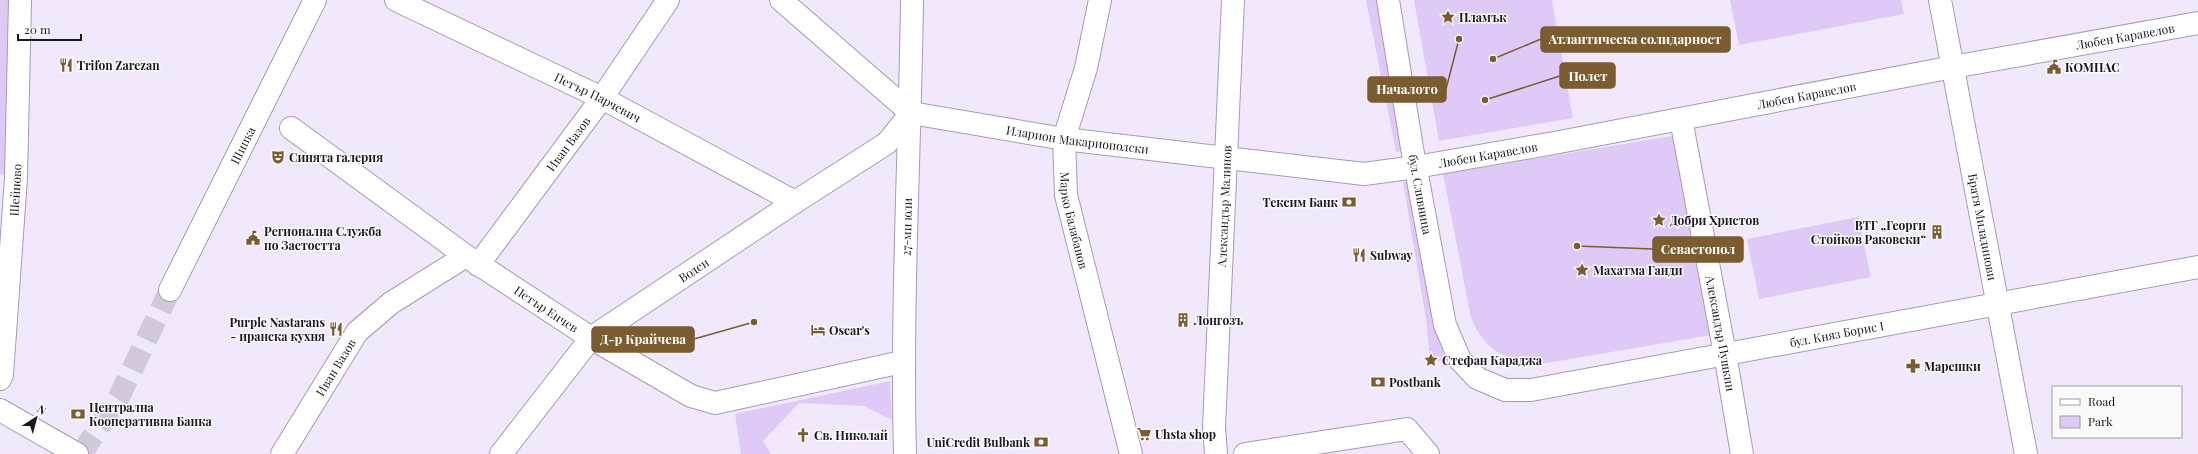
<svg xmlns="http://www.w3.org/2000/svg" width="2198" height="454" viewBox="0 0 2198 454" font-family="'Playfair Display',serif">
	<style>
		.green { fill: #dfcaf7 }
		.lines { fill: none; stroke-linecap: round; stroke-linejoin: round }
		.minor-tunnel { stroke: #d1c9da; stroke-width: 22; stroke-dasharray: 22 11; stroke-linecap: butt }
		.minor-casing { stroke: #a79ab6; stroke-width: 24 }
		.major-casing { stroke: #a79ab6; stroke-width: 24 }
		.minor { stroke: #fff; stroke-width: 22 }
		.major { stroke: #fff; stroke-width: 22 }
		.labels { text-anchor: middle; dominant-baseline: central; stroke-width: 3; stroke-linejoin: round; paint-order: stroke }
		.poi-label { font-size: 12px; font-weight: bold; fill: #1a151f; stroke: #fafafa; text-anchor: start }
		.street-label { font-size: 12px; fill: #1a151f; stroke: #fafafa }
		.leader { fill: none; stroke: #7a5c30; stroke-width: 1.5 }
		.callout-dot { fill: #7a5c30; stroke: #fafafa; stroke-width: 1.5 }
		.callout { fill: #7a5c30; stroke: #7a5c30; stroke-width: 1.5 }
		.callout-label { font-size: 13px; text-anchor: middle; font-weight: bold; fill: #fff }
	</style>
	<rect width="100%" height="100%" fill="#f1e9fb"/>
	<!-- green -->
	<g class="green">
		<polygon points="0,0 20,0 16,178 0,174"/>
		<polygon points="1366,0 1388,0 1412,148 1396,152"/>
		<polygon points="1414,0 1552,0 1573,118 1439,141"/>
		<polygon points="1730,0 1901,0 1904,14 1739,45"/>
		<path d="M 1678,135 L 1712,335 L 1547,363 C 1508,361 1488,356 1471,318 L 1443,174 Z"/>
		<polygon points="1419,179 1444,360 1430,362 1426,319 1403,182"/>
		<polygon points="1858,217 1871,277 1759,299 1747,239"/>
		<polygon points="890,381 892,420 864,406 799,403 763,441 771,454 741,454 735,414"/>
	</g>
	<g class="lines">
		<!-- minor-tunnel -->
		<polyline class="minor-tunnel" points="81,454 119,397 170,290"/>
		<defs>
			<g id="minor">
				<path id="s1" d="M 396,0 L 602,98 L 795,202"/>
				<path id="s2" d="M 781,0 L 911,113 L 1064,139 L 1364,174 L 1416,167 L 1554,143 L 1953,67 L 2198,23"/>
				<path id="s3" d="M 1100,0 L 1086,68 L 1064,139 L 1066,195 L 1131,454"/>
				<path id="s4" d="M 1940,0 L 2026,454"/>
				<path id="s5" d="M 1681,119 L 1725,354 L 1742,454"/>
				<path id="s6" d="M 291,128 L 466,256 L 591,338 L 691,396 L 715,403 L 902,362"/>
				<path id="s7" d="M 478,265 L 602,98 L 668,0"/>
				<path id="s8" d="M 170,290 L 315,0"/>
				<path id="s9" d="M 0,379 L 2,375 L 16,178 L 20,0"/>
				<polyline points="0,410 77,454"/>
				<path id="s10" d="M 282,454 L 357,332 L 391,303 L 466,256"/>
				<path id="s11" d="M 501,454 L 591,338 L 795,202 L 887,143 L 911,113"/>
				<path id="s12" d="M 905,454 C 901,303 910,151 912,0"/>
				<path id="s13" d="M 1216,454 L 1214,427 L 1233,0"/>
				<polyline points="1245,454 1407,429 1428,454"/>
			</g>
			<g id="major">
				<path id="s14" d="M 1388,0 L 1412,148 L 1445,325 L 1460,360 L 1477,378 L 1505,390 L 1531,390 L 2198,267"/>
			</g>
		</defs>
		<!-- minor casing -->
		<use href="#minor" class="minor-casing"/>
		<!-- major casing -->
		<use href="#major" class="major-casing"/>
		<!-- minor -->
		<use href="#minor" class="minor"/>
		<!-- major -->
		<use href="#major" class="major"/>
	</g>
	<!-- icons -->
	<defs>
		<symbol id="sight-bare" viewBox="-9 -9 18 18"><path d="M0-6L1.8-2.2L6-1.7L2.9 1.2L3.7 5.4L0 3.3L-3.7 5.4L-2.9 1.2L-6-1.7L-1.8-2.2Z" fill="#7a5c30" stroke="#fafafa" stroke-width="2.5" paint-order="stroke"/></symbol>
		<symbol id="restaurant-bare" viewBox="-9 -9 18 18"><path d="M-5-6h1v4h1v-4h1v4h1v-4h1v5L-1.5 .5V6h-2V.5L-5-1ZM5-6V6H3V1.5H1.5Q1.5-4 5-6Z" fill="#7a5c30" stroke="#fafafa" stroke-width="2.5" paint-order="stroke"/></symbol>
		<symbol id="civic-bare" viewBox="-9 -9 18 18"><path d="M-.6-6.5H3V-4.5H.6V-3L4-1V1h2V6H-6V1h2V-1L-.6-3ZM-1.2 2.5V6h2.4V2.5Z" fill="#7a5c30" stroke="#fafafa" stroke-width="2.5" paint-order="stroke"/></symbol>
		<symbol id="theatre-bare" viewBox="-9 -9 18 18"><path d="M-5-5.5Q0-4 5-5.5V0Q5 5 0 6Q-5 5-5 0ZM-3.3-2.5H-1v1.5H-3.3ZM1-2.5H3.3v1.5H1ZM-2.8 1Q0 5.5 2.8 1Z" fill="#7a5c30" stroke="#fafafa" stroke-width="2.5" paint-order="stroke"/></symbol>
		<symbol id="bank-bare" viewBox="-9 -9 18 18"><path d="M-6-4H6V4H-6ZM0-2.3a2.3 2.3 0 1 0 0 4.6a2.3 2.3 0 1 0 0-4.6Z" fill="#7a5c30" stroke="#fafafa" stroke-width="2.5" paint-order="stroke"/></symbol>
		<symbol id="building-bare" viewBox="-9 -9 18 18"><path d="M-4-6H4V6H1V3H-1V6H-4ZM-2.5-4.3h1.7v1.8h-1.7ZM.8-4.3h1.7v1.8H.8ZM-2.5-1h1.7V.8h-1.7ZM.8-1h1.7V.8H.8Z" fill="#7a5c30" stroke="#fafafa" stroke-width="2.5" paint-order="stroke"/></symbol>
		<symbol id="hotel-bare" viewBox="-9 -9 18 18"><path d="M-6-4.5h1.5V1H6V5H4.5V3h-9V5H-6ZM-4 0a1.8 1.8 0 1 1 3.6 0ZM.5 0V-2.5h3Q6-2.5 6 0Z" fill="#7a5c30" stroke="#fafafa" stroke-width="2.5" paint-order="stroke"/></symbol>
		<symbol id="pharmacy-bare" viewBox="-9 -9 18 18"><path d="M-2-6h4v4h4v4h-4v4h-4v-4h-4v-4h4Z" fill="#7a5c30" stroke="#fafafa" stroke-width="2.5" paint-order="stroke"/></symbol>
		<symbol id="supermarket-bare" viewBox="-9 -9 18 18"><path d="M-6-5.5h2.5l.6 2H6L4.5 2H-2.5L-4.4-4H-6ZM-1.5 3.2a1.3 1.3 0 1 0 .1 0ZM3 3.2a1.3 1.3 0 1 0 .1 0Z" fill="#7a5c30" stroke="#fafafa" stroke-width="2.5" paint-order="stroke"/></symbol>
		<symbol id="church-bare" viewBox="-9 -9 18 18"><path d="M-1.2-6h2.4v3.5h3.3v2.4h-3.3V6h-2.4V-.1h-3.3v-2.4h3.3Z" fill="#7a5c30" stroke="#fafafa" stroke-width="2.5" paint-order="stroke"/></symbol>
	</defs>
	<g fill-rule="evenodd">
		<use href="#sight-bare" x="1438" y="7" width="20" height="20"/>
		<use href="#restaurant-bare" x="56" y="55" width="20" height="20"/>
		<use href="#civic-bare" x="2044" y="57" width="20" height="20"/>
		<use href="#theatre-bare" x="268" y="147" width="20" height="20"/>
		<use href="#bank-bare" x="1339" y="192" width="20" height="20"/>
		<use href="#sight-bare" x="1649" y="210" width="20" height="20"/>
		<use href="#building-bare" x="1927" y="222" width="20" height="20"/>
		<use href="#civic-bare" x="243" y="228" width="20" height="20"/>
		<use href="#restaurant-bare" x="1349" y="245" width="20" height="20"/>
		<use href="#sight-bare" x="1572" y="260" width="20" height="20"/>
		<use href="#building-bare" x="1173" y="310" width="20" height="20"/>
		<use href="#restaurant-bare" x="326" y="319" width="20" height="20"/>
		<use href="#hotel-bare" x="808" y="320" width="20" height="20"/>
		<use href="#sight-bare" x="1421" y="350" width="20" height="20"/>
		<use href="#pharmacy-bare" x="1903" y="356" width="20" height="20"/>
		<use href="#bank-bare" x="1368" y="372" width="20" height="20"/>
		<use href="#bank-bare" x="68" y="404" width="20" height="20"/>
		<use href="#supermarket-bare" x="1134" y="424" width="20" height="20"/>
		<use href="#church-bare" x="793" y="425" width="20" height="20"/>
		<use href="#bank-bare" x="1031" y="432" width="20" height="20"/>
	</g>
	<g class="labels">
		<!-- poi labels -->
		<g class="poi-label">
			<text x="1459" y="17">Пламък</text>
			<text x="77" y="65">Trifon Zarezan</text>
			<text x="2065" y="67">КОМПАС</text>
			<text x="289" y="157">Синята галерия</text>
			<text x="1338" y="202" text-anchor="end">Тексим Банк</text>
			<text x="1670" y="220">Добри Христов</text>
			<text x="1926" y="225" text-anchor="end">ВТГ „Георги<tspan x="1926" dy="14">Стойков Раковски“</tspan></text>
			<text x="264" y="231">Pегионална Cлужба<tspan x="264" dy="14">по Заетостта</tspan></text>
			<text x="1370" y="255">Subway</text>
			<text x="1593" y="270">Махатма Ганди</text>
			<text x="1194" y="320">Лонгозъ</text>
			<text x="325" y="322" text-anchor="end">Purple Nastarans<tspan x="325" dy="14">- иранска кухня</tspan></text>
			<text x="829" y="330">Oscar's</text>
			<text x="1442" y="360">Стефан Караджа</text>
			<text x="1924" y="366">Марешки</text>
			<text x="1389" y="382">Postbank</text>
			<text x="89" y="407">Централна<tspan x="89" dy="14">Кооперативна Банка</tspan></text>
			<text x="1155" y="434">Uhsta shop</text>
			<text x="814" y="435">Св. Николай</text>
			<text x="1030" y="442" text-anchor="end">UniCredit Bulbank</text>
		</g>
		<!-- street labels -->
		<g class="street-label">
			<text stroke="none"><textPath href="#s2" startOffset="1403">Любен Каравелов</textPath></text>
			<text stroke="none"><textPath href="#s2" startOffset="1079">Любен Каравелов</textPath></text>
			<text stroke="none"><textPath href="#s1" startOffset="224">Петър Парчевич</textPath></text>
			<text stroke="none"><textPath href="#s2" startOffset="341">Иларион Макариополски</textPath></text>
			<text stroke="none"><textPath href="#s7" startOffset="151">Иван Вазов</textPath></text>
			<text stroke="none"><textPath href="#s8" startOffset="162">Шипка</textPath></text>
			<text stroke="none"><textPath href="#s2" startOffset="755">Любен Каравелов</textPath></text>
			<text stroke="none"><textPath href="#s9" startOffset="190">Шейново</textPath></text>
			<text stroke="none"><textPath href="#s14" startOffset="197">бул. Сливница</textPath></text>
			<text stroke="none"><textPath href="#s13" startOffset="248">Александър Малинов</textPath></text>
			<text stroke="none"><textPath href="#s3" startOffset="226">Марко Балабанов</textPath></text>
			<text stroke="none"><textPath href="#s12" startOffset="227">27-ми юли</textPath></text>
			<text stroke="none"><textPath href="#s4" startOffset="231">Братя Миладинови</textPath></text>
			<text stroke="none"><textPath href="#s11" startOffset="270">Воден</textPath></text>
			<text stroke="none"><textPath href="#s6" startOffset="313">Петър Енчев</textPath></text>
			<text stroke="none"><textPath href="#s5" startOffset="218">Александър Пушкин</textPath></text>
			<text stroke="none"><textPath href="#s14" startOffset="760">бул. Княз Борис I</textPath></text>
			<text stroke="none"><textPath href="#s10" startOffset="102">Иван Вазов</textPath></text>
		</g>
	</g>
	<!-- callouts -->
	<path class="leader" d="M1493 59L1541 39M1485 100L1560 76M1459 39L1446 89M1577 246L1653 249M754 322L694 339"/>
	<g class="callout-dot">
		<circle cx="1493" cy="59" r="4"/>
		<circle cx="1485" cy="100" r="4"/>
		<circle cx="1459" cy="39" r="4"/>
		<circle cx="1577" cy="246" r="4"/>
		<circle cx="754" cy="322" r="4"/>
	</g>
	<g class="callout">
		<rect x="1541" y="27" width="189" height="25" rx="4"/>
		<rect x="1560" y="63" width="55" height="25" rx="4"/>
		<rect x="1368" y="77" width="78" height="25" rx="4"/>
		<rect x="1653" y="237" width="90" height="25" rx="4"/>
		<rect x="592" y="327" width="102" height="25" rx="4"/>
	</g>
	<g class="callout-label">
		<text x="1635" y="44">Атлантическа солидарност</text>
		<text x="1588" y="81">Полет</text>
		<text x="1407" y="94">Началото</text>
		<text x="1698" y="254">Севастопол</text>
		<text x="643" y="344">Д-р Крайчева</text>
	</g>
	<!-- legend -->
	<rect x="2052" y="386" width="130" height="52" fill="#fafafa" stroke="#a09ea2"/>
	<rect x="2060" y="399" width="20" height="6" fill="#ffffff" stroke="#a09ea2"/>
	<text x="2088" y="406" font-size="12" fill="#1a151f">Road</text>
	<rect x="2060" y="416" width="20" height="12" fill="#dfcaf7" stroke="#a09ea2"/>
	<text x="2088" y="426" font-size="12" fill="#1a151f">Park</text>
	<!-- north arrow -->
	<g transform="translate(36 418) rotate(36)" stroke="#fafafa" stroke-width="3" paint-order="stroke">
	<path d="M0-3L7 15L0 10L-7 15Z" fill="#1a151f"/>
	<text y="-6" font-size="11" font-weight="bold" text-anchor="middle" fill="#1a151f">N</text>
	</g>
	<!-- scale -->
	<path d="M18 34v6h63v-6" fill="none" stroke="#1a151f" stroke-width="2"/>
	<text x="24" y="34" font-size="12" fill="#1a151f" stroke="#fafafa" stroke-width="3" paint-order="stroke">20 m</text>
</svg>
